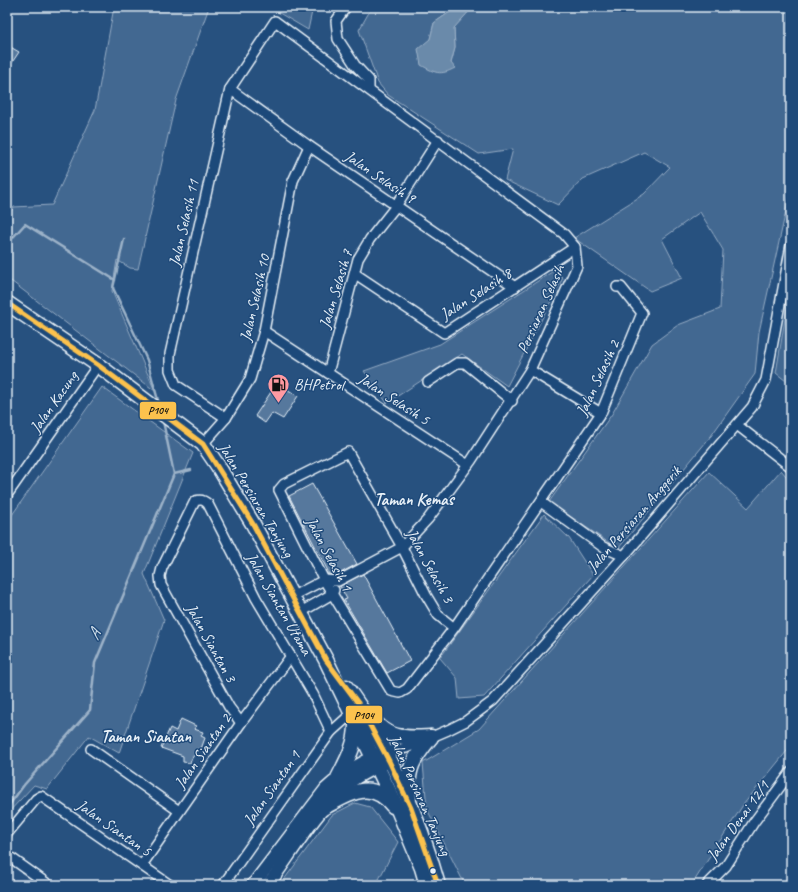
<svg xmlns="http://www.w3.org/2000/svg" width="798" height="892" viewBox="0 0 798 892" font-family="Caveat,sans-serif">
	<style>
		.green { fill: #436891; stroke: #96acc4 }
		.water { fill: #6b8aaa; stroke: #9db3c9 }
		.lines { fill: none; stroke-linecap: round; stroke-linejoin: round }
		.stream { stroke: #9db3c9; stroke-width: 2.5 }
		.building { fill: #57789d; stroke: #e8f1f8 }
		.street-casing { stroke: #e8f1f8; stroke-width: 12 }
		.secondary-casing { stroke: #e8f1f8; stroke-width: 15 }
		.primary-casing { stroke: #e8f1f8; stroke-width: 17 }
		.street { stroke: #1f4a7a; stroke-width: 9 }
		.secondary { stroke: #1f4a7a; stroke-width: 12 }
		.primary { stroke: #1f4a7a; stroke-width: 14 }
		.bus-1-casing { stroke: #1f4a7a; stroke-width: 8 }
		.bus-1 { stroke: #fcc24d; stroke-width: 5 }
		.bus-dot { fill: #e8f1f8; stroke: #1f4a7a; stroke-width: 1.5 }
		.labels { text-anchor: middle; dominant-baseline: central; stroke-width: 3; stroke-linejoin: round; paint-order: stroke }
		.street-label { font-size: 16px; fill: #e8f1f8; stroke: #1f4a7a }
		.poi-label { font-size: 16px; fill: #e8f1f8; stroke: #1f4a7a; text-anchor: start }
		.neighbourhood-label { font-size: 17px; font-weight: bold; fill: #e8f1f8; stroke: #1f4a7a }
		.water-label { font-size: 17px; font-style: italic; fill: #d5e2ec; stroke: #1f4a7a }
		.line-badge { stroke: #1f4a7a; stroke-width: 1.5 }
		.pale-badge-label { font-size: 11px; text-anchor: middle; font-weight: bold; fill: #111 }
	</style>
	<rect width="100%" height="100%" fill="#27517f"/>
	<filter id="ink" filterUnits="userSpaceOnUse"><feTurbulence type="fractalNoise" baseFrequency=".025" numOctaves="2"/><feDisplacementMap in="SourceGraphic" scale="8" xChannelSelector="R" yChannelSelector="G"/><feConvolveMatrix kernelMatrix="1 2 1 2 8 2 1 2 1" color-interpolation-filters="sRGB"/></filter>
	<g filter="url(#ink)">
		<!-- green -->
		<g class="green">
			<polygon points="114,7 209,7 176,100 138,269 130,268 117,260 112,291 155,391 7,278 7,216 14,207 52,205 95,110"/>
			<polygon points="269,7 313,7 308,30"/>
			<polygon points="372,7 457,7 434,23 430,39 451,63 455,48 454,27 472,8 467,7 791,7 791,188 759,332 755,374 711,436 618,549 549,502 612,414 652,344 678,325 720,309 723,250 700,212 662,239 682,278 650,291 574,238 644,194 670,167 644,152 583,179 558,205 505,180 513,149 479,154 388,95 378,83 359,30"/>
			<polygon points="555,270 563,278 507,386 462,354 387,403 364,371 440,344"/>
			<polygon points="791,283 791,385 776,373"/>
			<polygon points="102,387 193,453 144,574 164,620 119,753 89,736 47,789 34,785 7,814 7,522"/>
			<polygon points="781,470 791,482 791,746 743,805 693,883 691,885 465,885 427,809 423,763 479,729 709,472 748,508"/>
			<polygon points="544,514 569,538 593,575 484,697 459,699 457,678 440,658"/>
			<polygon points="355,803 370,807 398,842 376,885 280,885 332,815"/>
		</g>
		<!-- water -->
		<path class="water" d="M 457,7 L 472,8 L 454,28 L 455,48 L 451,63 L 455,68 C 440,76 435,73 421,65 L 418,49 L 430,39 L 434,23 Z"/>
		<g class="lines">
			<!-- stream -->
			<g class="stream">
				<polyline points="124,239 113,288 147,360 159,404"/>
				<polyline points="7,244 25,224 115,280"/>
				<polyline points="174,474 191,470"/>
				<polyline points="7,808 24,785 90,710 95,663 174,474 163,421"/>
			</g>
		</g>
		<!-- building -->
		<g class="building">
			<polygon points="7,45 19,52 7,70"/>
			<polygon points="277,383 298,396 283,419 272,413 265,423 255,416"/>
			<polygon points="312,484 357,564 337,575 328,574 328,571 289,496"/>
			<polygon points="363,574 410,661 387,673 344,600 347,599 340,586"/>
			<polygon points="181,719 196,726 194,729 203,732 201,736 205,738 201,749 200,748 192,758 190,763 183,762 183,756 161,748 170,728 176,731"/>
		</g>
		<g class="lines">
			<defs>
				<g id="street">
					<polyline points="346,7 336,21 338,39 355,65 369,80 369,89"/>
					<polyline points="230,89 309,146 515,287"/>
					<polyline points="354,273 444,333 575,247"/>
					<polyline points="264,331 468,465"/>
					<polyline points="530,370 601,413"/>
					<polyline points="328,373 358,259 370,239 396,206 438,140"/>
					<polyline points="428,382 457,363 465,363 512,401"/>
					<polyline points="226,418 176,385 170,370 170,354 230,89 275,21 564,234 575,247 577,266 530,370 471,461 428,519 402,547 338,581 324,580 293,596"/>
					<polyline points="737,425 791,467"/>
					<polyline points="203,444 226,418 250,379 264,331 293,181 309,146"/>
					<polyline points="7,495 98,365"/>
					<polyline points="541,502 603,547 624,556"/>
					<polyline points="301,612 332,594 334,590"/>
					<polyline points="454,628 438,615 426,595 402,547 348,452 284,484 279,490 324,580 391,691 400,693 407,689 454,628 601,413 642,313 621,287 617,287"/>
					<path d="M 241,723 L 229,707 L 161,585 L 160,576 L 162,568 L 195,501 C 201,499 204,500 208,504 L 256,598 L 313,694 L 331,732"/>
					<polyline points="91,749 179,811"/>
					<polyline points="385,752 406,748 448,730 466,721 493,701 624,556 752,407 766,380 791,245"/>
					<polyline points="7,834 36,799 41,796 170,885"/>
					<polyline points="7,855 49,885"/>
					<polyline points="142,865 241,723 291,656"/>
					<polyline points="223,885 331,732 351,714"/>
					<polyline points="707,885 726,866 754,822 791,772"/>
				</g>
				<g id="secondary">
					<path d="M 253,885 L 326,789 C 343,773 361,763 382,753"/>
					<path d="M 268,885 C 291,854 316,810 345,786 C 356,776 371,769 385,763"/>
				</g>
				<g id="primary">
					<polyline points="7,303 98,365 203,444 218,466 253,524 326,660 399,812 422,868 427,885"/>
					<path d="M 346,687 C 386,741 420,820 438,885"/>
					<path d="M 371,718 C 390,740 403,738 431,737"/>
					<path d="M 338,778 C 347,760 356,745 356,725"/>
					<path d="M 409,798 C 406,769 413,759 431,737"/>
					<path d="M 323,808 C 349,794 370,778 393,806"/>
				</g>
			</defs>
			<!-- street casing -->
			<use href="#street" class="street-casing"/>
			<!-- secondary casing -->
			<use href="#secondary" class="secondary-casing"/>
			<!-- primary casing -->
			<use href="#primary" class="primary-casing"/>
			<!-- street -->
			<use href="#street" class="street"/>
			<!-- secondary -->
			<use href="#secondary" class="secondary"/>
			<!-- primary -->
			<use href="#primary" class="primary"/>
			<defs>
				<polyline id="bus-1" points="7,303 98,365 203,444 253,524 326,660 358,703 389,761 411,808 438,885"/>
			</defs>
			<!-- bus-1 casing -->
			<use href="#bus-1" class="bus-1-casing"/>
			<!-- bus-1 -->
			<use href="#bus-1" class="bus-1"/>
		</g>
	</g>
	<!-- icons -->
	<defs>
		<symbol id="fuel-pin" viewBox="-11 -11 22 30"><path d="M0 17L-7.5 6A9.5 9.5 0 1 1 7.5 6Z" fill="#ff9aa2" stroke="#1f4a7a"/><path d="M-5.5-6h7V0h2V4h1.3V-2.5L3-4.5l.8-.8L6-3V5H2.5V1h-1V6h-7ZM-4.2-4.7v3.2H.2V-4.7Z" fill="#111"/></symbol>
	</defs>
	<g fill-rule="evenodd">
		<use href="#fuel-pin" x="266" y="372" width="25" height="34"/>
	</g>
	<!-- markers -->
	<circle class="bus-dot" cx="433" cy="871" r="3.5"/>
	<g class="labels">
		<!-- street labels -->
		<g class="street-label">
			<text transform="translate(380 177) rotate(34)">Jalan Selasih 9</text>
			<text transform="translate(184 223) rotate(-77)">Jalan Selasih 11</text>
			<text transform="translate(336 289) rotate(-73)">Jalan Selasih 7</text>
			<text transform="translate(476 294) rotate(-33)">Jalan Selasih 8</text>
			<text transform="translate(255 298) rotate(-77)">Jalan Selasih 10</text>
			<text transform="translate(541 309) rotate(-66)">Persiaran Selasih</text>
			<text transform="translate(598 378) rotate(-65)">Jalan Selasih 2</text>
			<text transform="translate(394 399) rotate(33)">Jalan Selasih 5</text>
			<text transform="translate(54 402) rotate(-55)">Jalan Kacung</text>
			<text transform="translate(256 500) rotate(59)">Jalan Persiaran Tanjung</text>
			<text transform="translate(634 519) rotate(-49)">Jalan Persiaran Anggerik</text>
			<text transform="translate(329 554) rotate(62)">Jalan Selasih 1</text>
			<text transform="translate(430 566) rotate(61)">Jalan Selasih 3</text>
			<text transform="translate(279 604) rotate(60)">Jalan Siantan Utama</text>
			<text transform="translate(211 643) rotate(61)">Jalan Siantan 3</text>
			<text transform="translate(203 751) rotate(-55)">Jalan Siantan 2</text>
			<text transform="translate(272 788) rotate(-55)">Jalan Siantan 1</text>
			<text transform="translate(420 795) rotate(66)">Jalan Persiaran Tanjung</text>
			<text transform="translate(738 821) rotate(-54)">Jalan Denai 12/1</text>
			<text transform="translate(114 828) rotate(35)">Jalan Siantan 5</text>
		</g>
		<!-- poi labels -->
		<g class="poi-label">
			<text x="294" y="385">BHPetrol</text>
		</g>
		<!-- neighbourhood labels -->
		<g class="neighbourhood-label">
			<text x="414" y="499">Taman Kemas</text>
			<text x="146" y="736">Taman Siantan</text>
		</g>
		<!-- water labels -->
		<g class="water-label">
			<text transform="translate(94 635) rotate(-67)">A</text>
		</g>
	</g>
	<g class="line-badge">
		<rect x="139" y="401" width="38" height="19" rx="4" fill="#fcc24d"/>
		<rect x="345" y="705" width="38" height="19" rx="4" fill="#fcc24d"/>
	</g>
	<g class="pale-badge-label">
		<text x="158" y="414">P104</text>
		<text x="364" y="719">P104</text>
	</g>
	<!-- margin -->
	<rect width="798" height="892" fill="none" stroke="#1f4a7a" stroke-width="24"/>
	<rect x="12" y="12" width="774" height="868" fill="none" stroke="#e8f1f8" stroke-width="1.5" filter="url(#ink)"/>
</svg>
